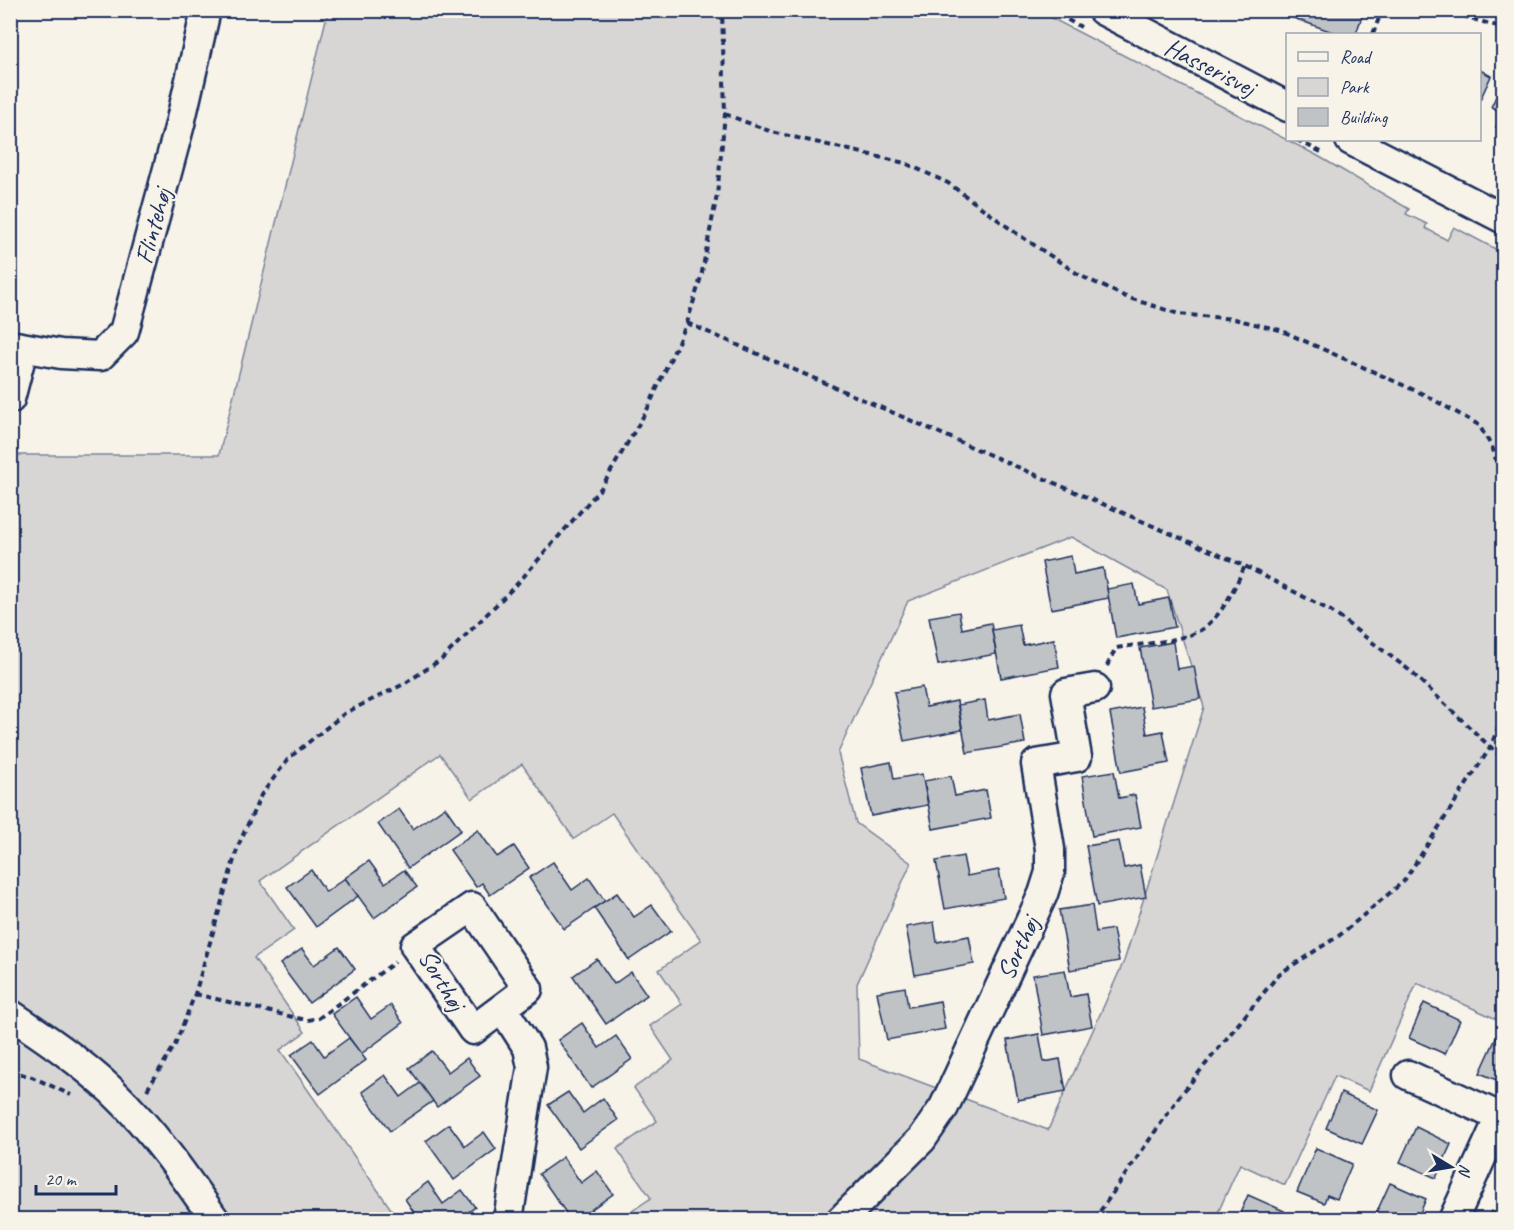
<svg xmlns="http://www.w3.org/2000/svg" width="1514" height="1230" viewBox="0 0 1514 1230" font-family="Caveat,sans-serif">
	<style>
		.green { fill: #d7d6d4; stroke: #798299; stroke-width: 1.5; fill-rule: evenodd }
		.building { fill: #c0c3c5; stroke: #1b2f5e; stroke-width: 1.5 }
		.lines { fill: none; stroke-linecap: round; stroke-linejoin: round }
		.minor-casing { stroke: #1b2f5e; stroke-width: 33 }
		.path { stroke: #1b2f5e; stroke-width: 4; stroke-dasharray: 6 4.5; stroke-linecap: butt }
		.minor { stroke: #f7f3e8; stroke-width: 28 }
		.labels { text-anchor: middle; dominant-baseline: central; stroke-width: 4.5; stroke-linejoin: round; paint-order: stroke }
		.street-label { font-size: 26px; fill: #1b2f5e; stroke: #f7f3e8 }
	</style>
	<rect width="100%" height="100%" fill="#f7f3e8"/>
	<filter id="ink" filterUnits="userSpaceOnUse"><feTurbulence type="fractalNoise" baseFrequency=".0167" numOctaves="2"/><feDisplacementMap in="SourceGraphic" scale="12" xChannelSelector="R" yChannelSelector="G"/><feConvolveMatrix kernelMatrix="1 2 1 2 8 2 1 2 1" color-interpolation-filters="sRGB"/></filter>
	<g filter="url(#ink)">
		<!-- green -->
		<path class="green" d="M 328,11 L 1038,11 L 1318,156 L 1409,209 L 1406,214 L 1427,224 L 1425,228 L 1447,240 L 1454,227 L 1503,253 L 1503,1022 L 1417,983 L 1369,1091 L 1335,1076 L 1285,1185 L 1240,1164 L 1215,1219 L 620,1219 L 651,1198 L 617,1149 L 657,1121 L 634,1088 L 673,1060 L 650,1026 L 682,1004 L 659,970 L 701,940 L 612,813 L 574,839 L 522,764 L 472,799 L 440,754 L 260,881 L 294,930 L 254,958 L 305,1032 L 280,1050 L 398,1219 L 11,1220 L 13,1207 L 10,1206 L 11,455 L 219,455 ZM 1071,537 L 1167,590 L 1204,707 L 1124,961 L 1048,1130 L 859,1059 L 857,984 L 911,863 L 856,823 L 838,753 L 908,601 Z"/>
		<!-- building -->
		<g class="building">
			<polygon points="1271,10 1364,10 1356,34 1338,34"/>
			<polygon points="1480,70 1491,76 1480,100"/>
			<polygon points="1501,86 1504,87 1504,131 1496,127 1503,112 1491,107"/>
			<polygon points="1071,556 1074,574 1103,568 1109,598 1051,609 1042,562"/>
			<polygon points="1134,584 1138,604 1169,598 1175,627 1116,638 1107,589"/>
			<polygon points="959,612 962,629 991,623 996,654 938,665 929,617"/>
			<polygon points="1019,625 1023,645 1054,639 1059,667 1001,678 992,630"/>
			<polygon points="1173,642 1177,669 1194,666 1200,699 1151,707 1140,648"/>
			<polygon points="922,687 926,707 957,701 962,730 904,741 894,692"/>
			<polygon points="985,700 988,720 1020,714 1025,743 967,753 958,705"/>
			<polygon points="1142,707 1147,734 1163,731 1169,763 1121,772 1110,713"/>
			<polygon points="891,762 894,779 922,774 928,805 871,816 861,768"/>
			<polygon points="1114,771 1119,798 1135,795 1141,827 1092,836 1082,776"/>
			<polygon points="951,776 955,796 986,790 991,818 933,829 924,781"/>
			<polygon points="445,807 461,830 408,868 378,824 399,809 413,829"/>
			<polygon points="478,830 497,857 514,846 529,868 490,895 482,883 476,887 450,850"/>
			<polygon points="1119,841 1124,868 1140,865 1146,897 1097,906 1086,846"/>
			<polygon points="963,856 967,876 999,870 1004,898 945,909 936,861"/>
			<polygon points="369,861 385,883 404,870 417,887 374,918 345,878"/>
			<polygon points="553,862 572,890 589,878 605,901 564,929 529,878"/>
			<polygon points="311,870 326,892 345,878 358,896 316,927 287,887"/>
			<polygon points="617,893 634,917 652,905 671,931 629,960 594,908"/>
			<polygon points="1092,905 1096,932 1113,929 1119,961 1070,970 1059,910"/>
			<polygon points="934,922 937,942 969,936 974,964 915,975 906,927"/>
			<polygon points="339,947 355,969 309,1003 280,964 302,949 314,965"/>
			<polygon points="597,959 614,984 631,972 647,995 606,1024 573,976"/>
			<polygon points="1065,970 1070,997 1086,994 1092,1026 1043,1035 1033,975"/>
			<polygon points="905,987 908,1007 940,1001 945,1029 887,1040 877,992"/>
			<polygon points="356,997 371,1019 391,1005 403,1023 361,1054 332,1014"/>
			<polygon points="1424,1003 1460,1020 1445,1054 1409,1038"/>
			<polygon points="582,1023 599,1048 616,1036 632,1059 591,1088 558,1040"/>
			<polygon points="1039,1034 1044,1062 1060,1059 1066,1091 1018,1100 1007,1040"/>
			<polygon points="349,1038 366,1060 320,1094 291,1055 313,1040 324,1056"/>
			<polygon points="1496,1038 1504,1041 1504,1083 1480,1073"/>
			<polygon points="432,1051 448,1072 467,1058 480,1076 437,1107 409,1068"/>
			<polygon points="385,1075 401,1097 420,1083 433,1101 390,1131 362,1092"/>
			<polygon points="568,1092 583,1113 603,1098 618,1120 579,1148 548,1105"/>
			<polygon points="1341,1093 1378,1110 1362,1144 1326,1128"/>
			<polygon points="449,1124 465,1146 484,1132 496,1149 454,1180 426,1141"/>
			<polygon points="1416,1127 1451,1144 1436,1178 1400,1162"/>
			<polygon points="1316,1148 1352,1164 1337,1199 1327,1195 1324,1203 1297,1192"/>
			<polygon points="563,1157 581,1183 597,1171 613,1194 576,1220 571,1220 539,1174"/>
			<polygon points="428,1182 443,1204 462,1190 475,1207 458,1220 419,1220 405,1199"/>
			<polygon points="1390,1183 1426,1199 1417,1220 1378,1220 1374,1218"/>
			<polygon points="1248,1195 1284,1211 1280,1220 1237,1220"/>
			<polygon points="1491,1211 1504,1217 1504,1220 1487,1220"/>
		</g>
		<g class="lines">
			<defs>
				<g id="minor">
					<polyline points="1102,10 1288,107"/>
					<polyline points="1350,140 1504,219"/>
					<polyline points="10,345 61,354 100,356 124,332 180,124 206,10"/>
					<polyline points="10,399 23,349"/>
					<polygon points="472,907 528,989 473,1030 415,946"/>
					<polyline points="503,1009 528,1048 532,1067 508,1220"/>
					<path d="M 10,1014 C 46,1038 81,1062 112,1091 C 152,1129 184,1175 215,1220"/>
					<polyline points="1408,1075 1500,1117 1453,1220"/>
					<polyline points="841,1220 922,1139 944,1107 1043,894 1050,872 1050,849 1036,764 1077,757 1066,693 1095,688"/>
				</g>
			</defs>
			<!-- minor casing -->
			<use href="#minor" class="minor-casing"/>
			<!-- path -->
			<g class="path">
				<polyline points="1049,10 1081,27"/>
				<polyline points="1442,10 1504,28"/>
				<polyline points="1373,34 1382,10"/>
				<polyline points="725,114 772,132 905,163 948,183 1016,233 1081,276 1126,297 1179,314 1234,319 1280,330 1423,394 1479,425 1493,449 1504,493"/>
				<polyline points="1297,140 1325,154"/>
				<polyline points="687,323 1245,566 1331,611 1409,670 1504,760"/>
				<path d="M 1107,666 L 1116,648 C 1140,644 1177,642 1199,631 C 1222,618 1234,588 1245,566"/>
				<polyline points="195,994 297,1018 307,1020 319,1018 395,962"/>
				<polyline points="10,1071 32,1077 71,1095"/>
				<polyline points="147,1090 175,1045 195,994 238,846 261,795 289,758 345,713 404,684 442,659 518,583 601,488 647,410 687,323 701,277 717,195 725,114 722,10"/>
				<polyline points="1094,1220 1179,1097 1279,974 1340,935 1404,881 1490,748 1504,713"/>
			</g>
			<!-- minor -->
			<use href="#minor" class="minor"/>
		</g>
	</g>
	<g class="labels">
		<!-- street labels -->
		<g class="street-label">
			<text transform="translate(1210 67) rotate(27)">Hasserisvej</text>
			<text transform="translate(153 226) rotate(-75)">Flintehøj</text>
			<text transform="translate(1018 948) rotate(-65)">Sorthøj</text>
			<text transform="translate(442 980) rotate(59)">Sorthøj</text>
		</g>
	</g>
	<!-- margin -->
	<rect width="1514" height="1230" fill="none" stroke="#f7f3e8" stroke-width="36"/>
	<rect x="18" y="18" width="1478" height="1194" fill="none" stroke="#1b2f5e" stroke-width="2" filter="url(#ink)"/>
	<!-- legend -->
	<rect x="1286" y="33" width="195" height="108" fill="#f7f3e8" stroke="#9fa5b1" stroke-width="1.5"/>
	<rect x="1298" y="52" width="30" height="9" fill="#f7f3e8" stroke="#9fa5b1" stroke-width="1.5"/>
	<text x="1340" y="63" font-size="18" fill="#1b2f5e">Road</text>
	<rect x="1298" y="78" width="30" height="18" fill="#d7d6d4" stroke="#9fa5b1" stroke-width="1.5"/>
	<text x="1340" y="93" font-size="18" fill="#1b2f5e">Park</text>
	<rect x="1298" y="108" width="30" height="18" fill="#c0c3c5" stroke="#9fa5b1" stroke-width="1.5"/>
	<text x="1340" y="123" font-size="18" fill="#1b2f5e">Building</text>
	<!-- north arrow -->
	<g transform="translate(1451 1167) rotate(101)" stroke="#f7f3e8" stroke-width="4.5" paint-order="stroke">
	<path d="M0-4.5L10 22L0 15L-10 22Z" fill="#1b2f5e"/>
	<text y="-9" font-size="16" font-weight="bold" text-anchor="middle" fill="#1b2f5e">N</text>
	</g>
	<!-- scale -->
	<path d="M36 1185v9h80v-9" fill="none" stroke="#1b2f5e" stroke-width="3"/>
	<text x="45" y="1185" font-size="18" fill="#1b2f5e" stroke="#f7f3e8" stroke-width="4.5" paint-order="stroke">20 m</text>
</svg>
